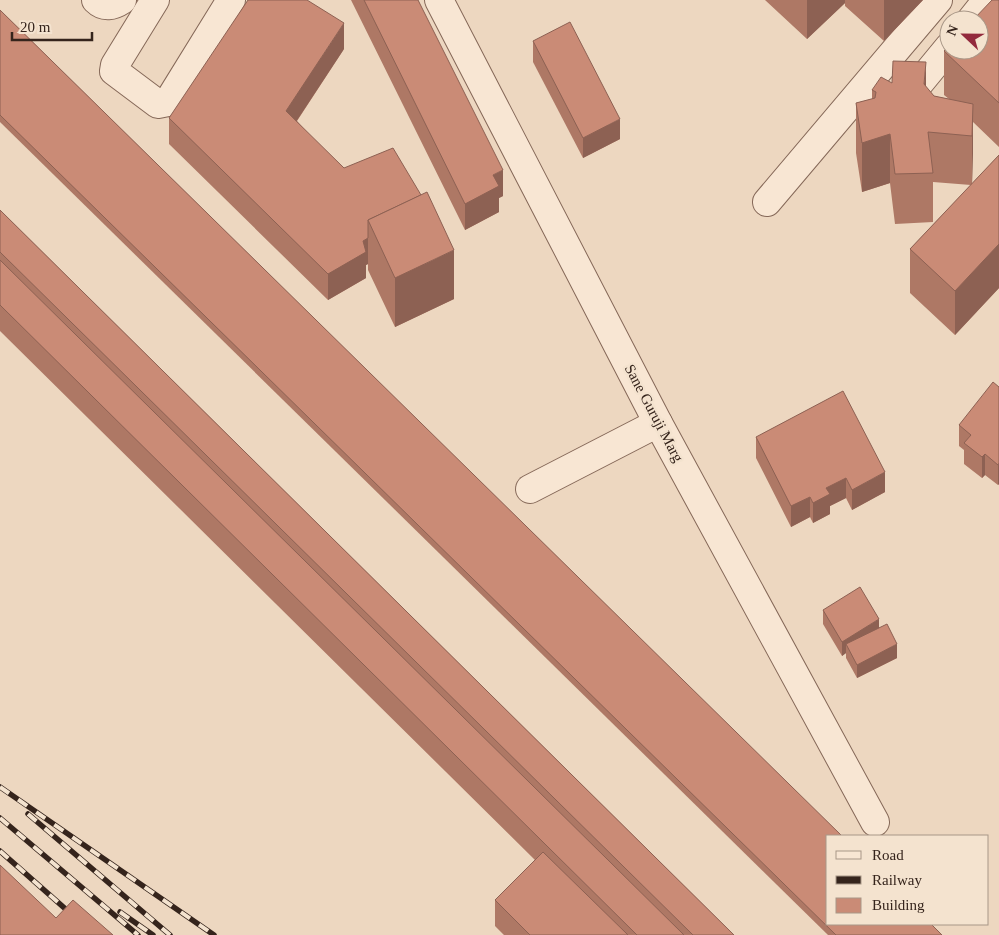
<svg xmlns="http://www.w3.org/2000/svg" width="999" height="935" viewBox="0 0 999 935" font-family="Georgia,serif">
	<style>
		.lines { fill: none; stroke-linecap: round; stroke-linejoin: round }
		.street-casing { stroke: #856858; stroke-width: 30 }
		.street { stroke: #f8e6d3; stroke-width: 28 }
		.rail-casing { stroke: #35241c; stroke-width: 5.5 }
		.rail { stroke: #f4e3cf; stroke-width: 4; stroke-dasharray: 11; stroke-linecap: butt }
		.wall { fill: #ae7865 }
		.shaded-wall { fill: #8d6153 }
		.building { fill: #ca8b76; stroke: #8d6153 }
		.labels { text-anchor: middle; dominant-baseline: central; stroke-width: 5; stroke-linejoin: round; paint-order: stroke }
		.street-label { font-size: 15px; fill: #35241c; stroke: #f4e3cf }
	</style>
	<rect width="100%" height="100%" fill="#edd7c0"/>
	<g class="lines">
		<defs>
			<g id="street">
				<path d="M 96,0 C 104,8 113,6 122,0"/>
				<polyline points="155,0 115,65 114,71 158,104 168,102 231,0"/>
				<polyline points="439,0 658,423 875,822"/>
				<polyline points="971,20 987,0"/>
				<polyline points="907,98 949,47"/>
				<polyline points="767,202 938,0"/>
				<polyline points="530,489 658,423"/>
			</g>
		</defs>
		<!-- street casing -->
		<use href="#street" class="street-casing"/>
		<!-- street -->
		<use href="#street" class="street"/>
		<defs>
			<g id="rail">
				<polyline points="0,787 214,935"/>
				<polyline points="28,814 170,935"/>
				<polyline points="0,818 138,935"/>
				<polyline points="0,851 95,935"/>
				<polyline points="120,912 153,935"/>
			</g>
		</defs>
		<!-- rail casing -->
		<use href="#rail" class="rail-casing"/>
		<!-- rail -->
		<use href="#rail" class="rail"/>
	</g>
	<!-- wall -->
	<g class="wall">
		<polygon points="351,0 418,0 503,196 499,198 499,212 465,230"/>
		<polygon points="765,0 923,0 884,41 845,6 845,3 807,39"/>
		<polygon points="999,0 999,147 973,122 972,184 999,155 999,288 955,335 910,293 910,249 971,185 933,182 933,222 895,224 890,183 862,192 856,153 856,103 872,99 872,90 892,83 926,87 934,96 949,99 944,95 944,51"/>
		<polygon points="0,10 942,935 828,935 0,122"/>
		<polygon points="533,41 620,139 583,158 533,62"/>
		<polygon points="344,49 297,121 454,299 395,327 368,270 368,264 366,265 366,278 328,300 169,144 169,118"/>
		<polygon points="0,210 734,935 504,935 495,926 495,900 535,860 0,331"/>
		<polygon points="999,387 999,484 998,485 985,475 982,478 964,464 964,450 959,446 959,425"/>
		<polygon points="756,437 885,492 852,510 846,498 830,506 830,514 813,523 810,517 791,527 756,458"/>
		<polygon points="823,610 879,628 897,658 857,678 846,658 846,653 842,656 823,624"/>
	</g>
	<!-- shaded-wall -->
	<g class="shaded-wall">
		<polygon points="807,0 845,0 845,3 807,39"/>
		<polygon points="884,0 923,0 884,41"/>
		<polygon points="344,23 344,49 286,137 286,111"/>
		<polygon points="926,62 926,112 924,84"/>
		<polygon points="973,104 973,153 972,185 972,136"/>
		<polygon points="620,119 620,139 583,158 583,138"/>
		<polygon points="890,134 890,183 862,192 862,143"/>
		<polygon points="503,170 503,196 499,198 499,212 465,230 465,204 493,175"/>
		<polygon points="368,238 368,264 366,265 366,278 328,300 328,274 363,241"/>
		<polygon points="999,244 999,288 955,335 955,291"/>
		<polygon points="454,250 454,299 395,327 395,278"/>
		<polygon points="985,454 985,475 982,478 982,457"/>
		<polygon points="999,463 999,484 998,485 998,465"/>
		<polygon points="885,472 885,492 852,510 852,490"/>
		<polygon points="846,478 846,498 830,506 830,514 813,523 813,503 826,488"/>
		<polygon points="810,497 810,517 791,527 791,506"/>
		<polygon points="879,619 879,633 846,644 846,653 842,656 842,642"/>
		<polygon points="897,644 897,658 857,678 857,665"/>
	</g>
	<!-- building -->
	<g class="building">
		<polygon points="248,0 307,0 344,23 286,111 344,168 393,148 421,195 368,220 368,238 363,241 366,252 328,274 169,118"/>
		<polygon points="364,0 418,0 503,170 493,175 499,186 465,204"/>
		<polygon points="992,0 999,0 999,103 944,51 949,46 949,50 979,50 979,20 973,20"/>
		<polygon points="0,10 842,836 828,836 828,924 931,924 942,935 836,935 0,115"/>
		<polygon points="570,22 620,119 583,138 533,41"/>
		<polygon points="893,61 926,62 924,84 934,96 973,104 972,136 928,132 933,173 895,174 890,134 862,143 856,103 875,98 876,92 872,90 881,77 892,83"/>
		<polygon points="999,155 999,244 955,291 910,249"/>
		<polygon points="427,192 454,250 395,278 368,220"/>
		<polygon points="0,210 734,935 693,935 0,252"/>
		<polygon points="0,260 684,935 637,935 0,305"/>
		<polygon points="993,382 999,387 999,463 998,465 985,454 982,457 964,443 971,435 959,425"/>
		<polygon points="843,391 885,472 852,490 846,478 826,488 830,494 813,503 810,497 791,506 756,437"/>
		<polygon points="860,587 879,619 842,642 823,610"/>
		<polygon points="887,624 897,644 857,665 846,644"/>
		<polygon points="543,852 628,935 530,935 495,900"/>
		<polygon points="0,865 56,918 73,900 113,935 0,935"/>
	</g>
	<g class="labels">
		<!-- street labels -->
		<g class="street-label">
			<text transform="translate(654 413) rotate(62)">Sane Guruji Marg</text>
		</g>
	</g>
	<!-- legend -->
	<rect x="826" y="835" width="162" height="90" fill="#f4e3cf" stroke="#a89787"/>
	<rect x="836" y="851" width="25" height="8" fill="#f8e6d3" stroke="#a89787"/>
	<text x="872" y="860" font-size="15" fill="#35241c">Road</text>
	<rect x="836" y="876" width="25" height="8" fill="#35241c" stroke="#a89787"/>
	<text x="872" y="885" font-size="15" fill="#35241c">Railway</text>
	<rect x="836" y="898" width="25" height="15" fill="#ca8b76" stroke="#a89787"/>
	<text x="872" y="910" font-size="15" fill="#35241c">Building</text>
	<!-- north arrow -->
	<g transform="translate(964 35) rotate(292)"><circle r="24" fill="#f4e3cf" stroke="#a89787"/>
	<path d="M0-4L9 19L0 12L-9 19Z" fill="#932a3d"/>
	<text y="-8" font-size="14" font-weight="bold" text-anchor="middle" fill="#35241c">N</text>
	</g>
	<!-- scale -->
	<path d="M12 32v8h80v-8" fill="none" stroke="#35241c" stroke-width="2.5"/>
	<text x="20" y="32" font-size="15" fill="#35241c" stroke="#f4e3cf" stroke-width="4" paint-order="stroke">20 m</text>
</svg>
